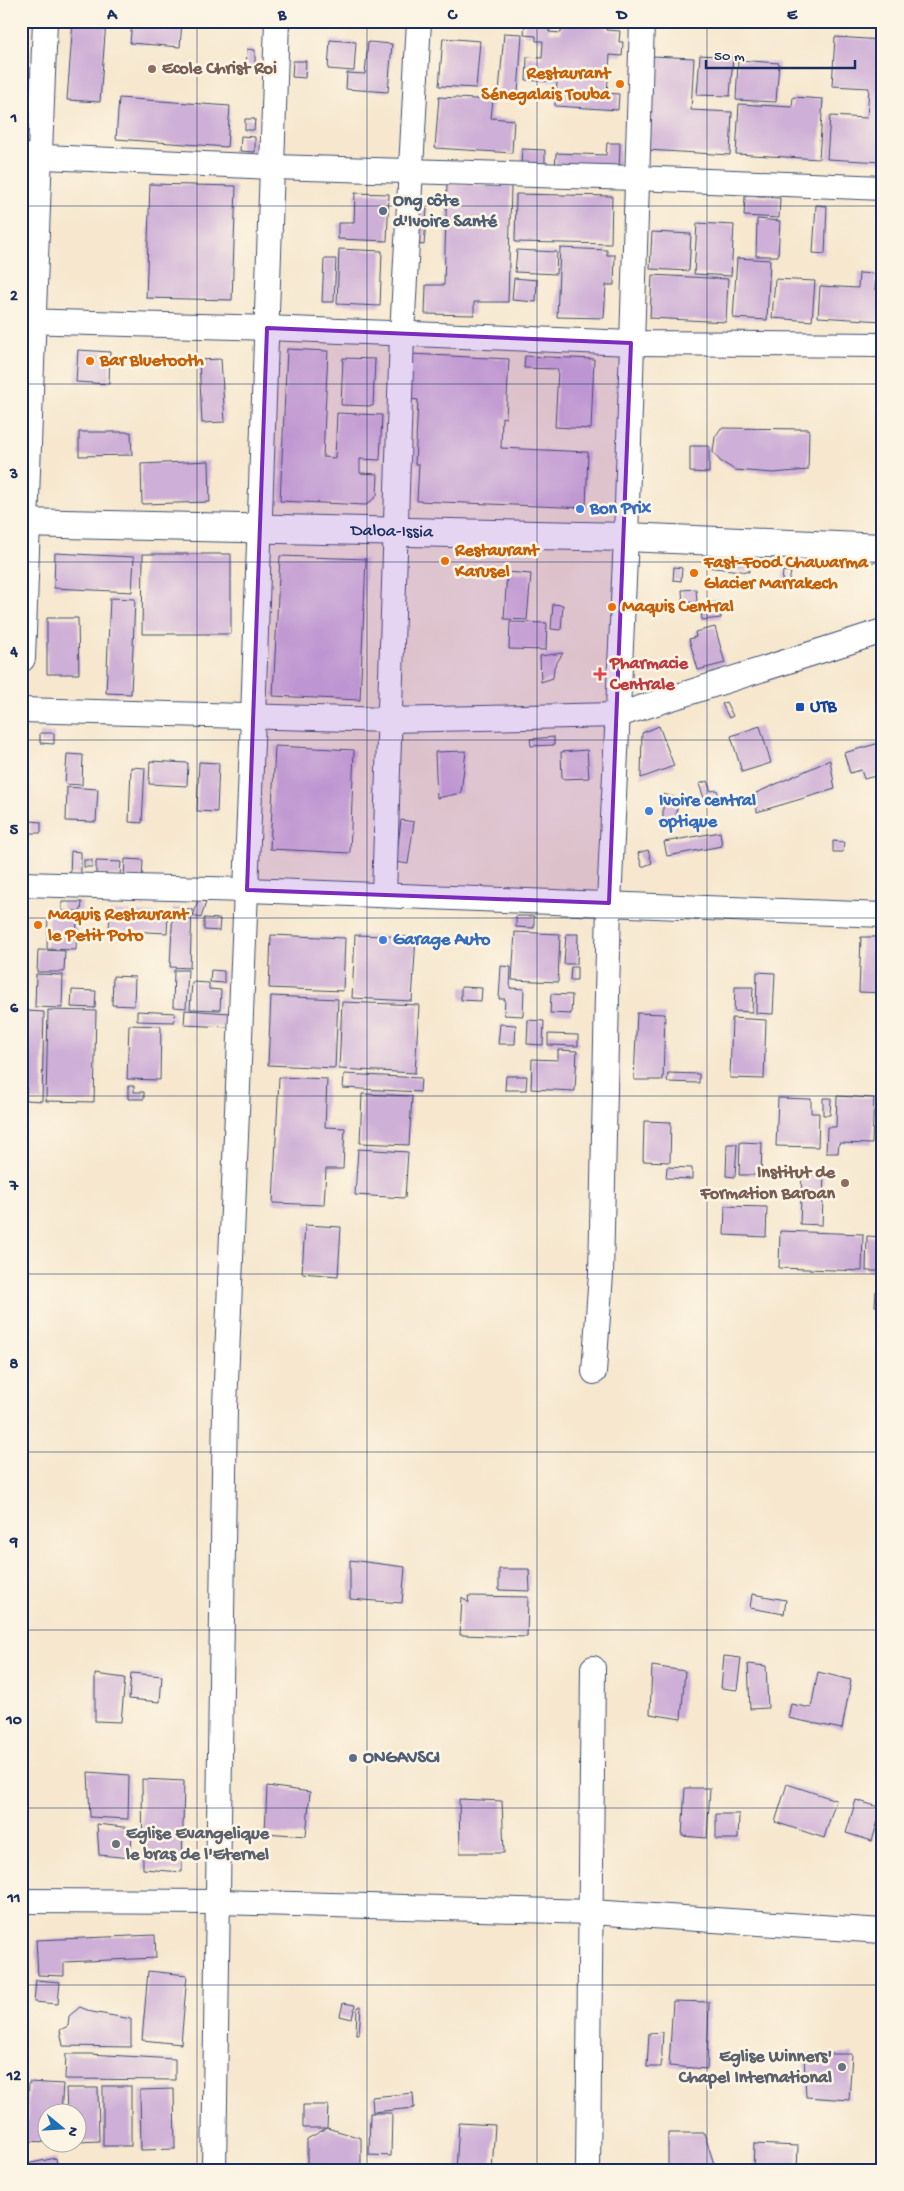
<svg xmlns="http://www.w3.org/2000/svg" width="904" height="2191" viewBox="0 0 904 2191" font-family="'Gochi Hand',sans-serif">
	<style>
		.building { fill: #ceafd7 }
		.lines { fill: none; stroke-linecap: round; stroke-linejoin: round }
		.street-casing { stroke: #3c4b6f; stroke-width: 26 }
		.secondary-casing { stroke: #3c4b6f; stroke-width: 30 }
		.primary-casing { stroke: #3c4b6f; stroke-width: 30 }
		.street { stroke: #fff; stroke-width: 24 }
		.secondary { stroke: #fff; stroke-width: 28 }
		.primary { stroke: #fff; stroke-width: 28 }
		.marked { fill: #7b2cbf; fill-opacity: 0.2; stroke: #7b2cbf; stroke-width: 4; stroke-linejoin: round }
		.grid { fill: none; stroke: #1b2f5e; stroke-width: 1; stroke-opacity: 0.55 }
		.education-dot { fill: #8d6e63; stroke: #fcf5e5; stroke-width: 2 }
		.food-dot { fill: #e8710a; stroke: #fcf5e5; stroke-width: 2 }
		.service-dot { fill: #5c6f8a; stroke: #fcf5e5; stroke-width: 2 }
		.shop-dot { fill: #3f7fe0; stroke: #fcf5e5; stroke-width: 2 }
		.health-dot { fill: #e0444e; stroke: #fcf5e5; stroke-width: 2 }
		.transit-dot { fill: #1a4fb4; stroke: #fcf5e5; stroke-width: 2 }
		.worship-dot { fill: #6b7280; stroke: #fcf5e5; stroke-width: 2 }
		.labels { text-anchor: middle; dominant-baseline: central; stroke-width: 5; stroke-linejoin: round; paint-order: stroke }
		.education-label { font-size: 18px; font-weight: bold; fill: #785e54; stroke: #fcf5e5; text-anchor: start }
		.food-label { font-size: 18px; font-weight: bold; fill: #c56008; stroke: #fcf5e5; text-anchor: start }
		.service-label { font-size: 18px; font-weight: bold; fill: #4e5e75; stroke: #fcf5e5; text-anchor: start }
		.shop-label { font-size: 18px; font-weight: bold; fill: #366cbe; stroke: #fcf5e5; text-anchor: start }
		.street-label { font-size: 18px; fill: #1b2f5e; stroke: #fcf5e5 }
		.health-label { font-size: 18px; font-weight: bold; fill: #be3a42; stroke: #fcf5e5; text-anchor: start }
		.transit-label { font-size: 18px; font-weight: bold; fill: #164399; stroke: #fcf5e5; text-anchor: start }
		.worship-label { font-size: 18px; font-weight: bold; fill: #5b616d; stroke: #fcf5e5; text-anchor: start }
		.neatline { fill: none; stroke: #1b2f5e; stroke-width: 2 }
		.grid-label { font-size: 16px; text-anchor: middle; font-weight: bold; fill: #1b2f5e }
	</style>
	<rect width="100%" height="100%" fill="#fcf5e5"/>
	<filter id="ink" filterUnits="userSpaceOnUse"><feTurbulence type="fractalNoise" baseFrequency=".02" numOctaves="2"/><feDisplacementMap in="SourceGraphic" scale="10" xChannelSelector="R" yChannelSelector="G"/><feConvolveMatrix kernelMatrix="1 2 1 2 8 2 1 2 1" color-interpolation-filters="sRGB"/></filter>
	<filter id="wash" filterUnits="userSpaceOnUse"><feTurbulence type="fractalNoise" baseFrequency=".0096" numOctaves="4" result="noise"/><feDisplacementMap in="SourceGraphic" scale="20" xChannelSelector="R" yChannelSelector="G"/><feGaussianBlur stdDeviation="1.12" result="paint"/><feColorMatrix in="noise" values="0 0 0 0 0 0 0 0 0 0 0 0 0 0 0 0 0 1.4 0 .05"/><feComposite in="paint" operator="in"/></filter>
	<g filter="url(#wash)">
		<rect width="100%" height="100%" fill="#f6e7ce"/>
		<g id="blocks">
			<!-- building -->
			<g class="building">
				<polygon points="73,21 106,21 100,102 67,100"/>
				<polygon points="132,21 182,22 180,47 130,43"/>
				<polygon points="525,21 550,21 549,32 561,33 562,21 606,24 606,30 620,31 619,42 623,42 622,56 610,55 607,93 619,94 618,110 555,106 557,82 526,80 527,57 542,58 543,41 536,41 536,36 524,35"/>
				<polygon points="504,33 522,34 518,93 499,92"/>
				<polygon points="835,37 883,40 883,162 827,159 830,116 867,118 869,88 832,86"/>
				<polygon points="443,38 480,41 476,88 439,86"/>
				<polygon points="330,40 356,42 354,71 328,69"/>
				<polygon points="368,42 392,44 388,92 346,89 347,73 365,74"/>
				<polygon points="247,49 255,50 255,66 246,66"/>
				<polygon points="700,55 733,57 730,96 697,95"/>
				<polygon points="652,56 694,58 691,110 732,112 730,155 647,150"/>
				<polygon points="738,60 779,63 776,102 736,100"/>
				<polygon points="293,61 306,61 305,78 292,77"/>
				<polygon points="439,97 493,100 491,118 514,120 512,153 435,148"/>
				<polygon points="793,97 823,99 819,159 736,154 739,104 792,107"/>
				<polygon points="119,98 230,106 227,147 116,139"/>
				<polygon points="245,119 255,119 254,130 245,130"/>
				<polygon points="241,136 255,137 255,152 240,151"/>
				<polygon points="607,143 620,143 619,171 555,169 556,153 606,155"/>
				<polygon points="522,149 545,150 545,166 521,165"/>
				<polygon points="150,184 236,186 232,300 146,298"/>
				<polygon points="447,184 511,186 508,302 474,302 474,315 425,314 426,285 444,285"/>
				<polygon points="355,193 389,194 387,241 338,239 338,223 354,223"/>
				<polygon points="516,194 612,196 611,244 515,242"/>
				<polygon points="745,196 780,198 779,218 744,216"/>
				<polygon points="816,205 827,206 825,254 813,253"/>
				<polygon points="419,208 427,209 424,245 417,244"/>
				<polygon points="757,219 780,221 778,256 756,256"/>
				<polygon points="697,223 734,225 731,276 694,274"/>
				<polygon points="881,230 883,230 883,251 880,251"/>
				<polygon points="652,232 691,234 689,271 650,269"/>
				<polygon points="560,248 607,250 607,255 615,255 614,285 606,285 604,318 557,317"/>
				<polygon points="339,249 382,251 380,306 337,304"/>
				<polygon points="517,250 557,252 556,274 515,272"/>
				<polygon points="737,258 770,260 767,320 733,318"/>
				<polygon points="324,259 336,259 334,302 322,302"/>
				<polygon points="859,273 876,274 875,289 883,290 883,321 818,317 820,286 858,288"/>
				<polygon points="652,275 728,279 726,322 650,318"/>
				<polygon points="514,278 537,280 536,302 512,300"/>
				<polygon points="775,279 815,281 812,321 772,318"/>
				<polygon points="287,349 328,351 323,457 335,458 337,413 382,415 380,460 360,459 360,473 378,474 377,496 366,505 280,501"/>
				<polygon points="78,350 110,352 109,384 76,382"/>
				<polygon points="411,354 509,359 506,418 502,417 501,448 588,452 586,508 417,501 419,464 415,464 418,400 409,399"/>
				<polygon points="525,356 594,359 591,429 555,427 558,369 524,368"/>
				<polygon points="343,358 375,359 373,406 341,405"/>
				<polygon points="221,359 225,422 202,423 199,360"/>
				<polygon points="721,428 809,429 808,470 773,473 735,470 720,461 713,452 715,437"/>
				<polygon points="79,432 131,432 132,455 79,456"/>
				<polygon points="690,446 709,446 709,473 690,472"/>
				<polygon points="209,461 210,502 142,504 141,464"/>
				<polygon points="55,553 134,557 132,592 54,588"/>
				<polygon points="143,554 231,554 231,634 142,634"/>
				<polygon points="711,555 722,555 721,560 712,559"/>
				<polygon points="280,556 366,559 360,700 273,696"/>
				<polygon points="707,559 749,564 749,572 706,567"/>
				<polygon points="674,567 682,568 681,581 673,580"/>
				<polygon points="783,571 791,572 789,582 782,581"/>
				<polygon points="507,572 531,574 527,620 504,619"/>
				<polygon points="696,589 697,602 683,603 682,590"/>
				<polygon points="110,598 135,599 131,694 106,693"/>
				<polygon points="719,602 721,618 702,620 700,604"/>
				<polygon points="553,604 563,605 561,630 551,629"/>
				<polygon points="47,618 78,618 79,674 47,674"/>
				<polygon points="510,622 547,623 546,650 509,649"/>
				<polygon points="715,627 725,663 698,670 689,639 696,637 695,632"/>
				<polygon points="563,653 554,667 553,678 541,682 540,656"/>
				<polygon points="726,702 733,716 729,718 722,704"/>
				<polygon points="659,726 674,766 641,778 642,733"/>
				<polygon points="760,726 771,763 742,772 731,736"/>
				<polygon points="40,733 54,733 54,744 40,743"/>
				<polygon points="554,737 554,745 531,746 530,739"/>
				<polygon points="883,742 883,774 864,779 861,770 850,773 844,753"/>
				<polygon points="275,746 354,750 350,853 270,849"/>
				<polygon points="587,750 589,778 562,779 561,752"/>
				<polygon points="466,751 461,793 437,798 435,752"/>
				<polygon points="67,754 83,755 82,785 65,784"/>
				<polygon points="830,760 835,789 757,812 756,793"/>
				<polygon points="150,761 188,763 187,786 149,784"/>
				<polygon points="199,762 219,763 217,812 197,811"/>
				<polygon points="131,767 145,768 142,823 129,822"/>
				<polygon points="707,781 711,791 717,790 719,796 705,801 699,784"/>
				<polygon points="67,787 98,789 96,822 66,821"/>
				<polygon points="663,794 680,799 676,812 680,825 663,825"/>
				<polygon points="401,820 414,822 408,864 396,862"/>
				<polygon points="31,821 41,822 41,833 30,833"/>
				<polygon points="720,832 722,846 667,856 664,842"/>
				<polygon points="833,841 844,842 843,852 833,852"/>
				<polygon points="648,850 652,863 642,867 638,853"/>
				<polygon points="71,851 81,852 81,874 70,874"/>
				<polygon points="125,859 143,860 142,878 124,877"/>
				<rect x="84" y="860" width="8" height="7"/>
				<polygon points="96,861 121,862 120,876 96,874"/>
				<polygon points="198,900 206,902 201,918 193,916"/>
				<polygon points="62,902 82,902 81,911 62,911"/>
				<polygon points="173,908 192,909 190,968 170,967"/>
				<polygon points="110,911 168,914 167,933 109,930"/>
				<polygon points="48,915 77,917 76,950 47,949"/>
				<polygon points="516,916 534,916 534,928 516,927"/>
				<polygon points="204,918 220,919 219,931 204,930"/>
				<polygon points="515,932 560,934 558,982 512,980"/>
				<polygon points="566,934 578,934 577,964 564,964"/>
				<polygon points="271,935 345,938 343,991 269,988"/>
				<polygon points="355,935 416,937 412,1001 352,998"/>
				<polygon points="861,937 883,937 883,993 859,992"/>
				<polygon points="38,950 65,951 64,972 37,972"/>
				<polygon points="501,966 511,967 510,988 524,989 523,1016 504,1015 505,999 499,999"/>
				<polygon points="571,967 577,967 577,980 570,980"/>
				<polygon points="174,970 188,970 186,1008 173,1007"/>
				<polygon points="211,970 224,971 224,983 210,982"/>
				<polygon points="757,972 775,973 773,1014 756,1013"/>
				<polygon points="36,974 63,975 62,1008 35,1007"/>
				<polygon points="113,976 135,977 134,1006 112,1005"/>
				<polygon points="192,982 209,983 209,989 221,990 220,1010 190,1009"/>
				<polygon points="461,987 482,988 481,1001 461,1000"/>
				<polygon points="735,987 753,987 752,1012 734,1011"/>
				<polygon points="72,990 96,991 95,1008 71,1007"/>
				<polygon points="551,994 572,995 571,1014 550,1013"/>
				<polygon points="271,996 338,999 335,1068 268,1065"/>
				<polygon points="342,1002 419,1005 415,1073 339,1069"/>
				<polygon points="48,1010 96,1011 94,1102 46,1101"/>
				<polygon points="185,1010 229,1013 229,1027 184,1025"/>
				<polygon points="28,1011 44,1012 42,1101 26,1100"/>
				<polygon points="137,1011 175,1013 174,1022 137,1021"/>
				<polygon points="637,1013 665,1014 663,1080 634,1080"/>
				<polygon points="732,1018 766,1020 764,1079 730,1078"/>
				<polygon points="528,1020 544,1021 543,1045 527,1044"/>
				<polygon points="500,1024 516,1025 515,1044 498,1044"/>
				<polygon points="129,1025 161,1026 160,1080 127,1079"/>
				<polygon points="548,1034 578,1035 578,1046 548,1045"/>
				<polygon points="558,1050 577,1051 575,1091 531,1089 532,1059 558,1060"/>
				<polygon points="668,1073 699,1074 699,1083 667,1082"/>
				<polygon points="344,1074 421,1078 420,1092 343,1088"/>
				<polygon points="506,1076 527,1076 526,1090 505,1090"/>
				<polygon points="279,1077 327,1079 325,1127 345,1128 343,1169 326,1169 324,1205 273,1203"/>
				<polygon points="128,1086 134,1086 134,1092 144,1092 144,1099 128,1099"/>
				<polygon points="362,1094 412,1096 409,1145 360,1143"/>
				<polygon points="837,1096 874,1098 872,1144 839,1143 838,1153 826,1153 827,1127 836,1127"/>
				<polygon points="778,1098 811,1099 811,1113 819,1113 818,1147 776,1146"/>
				<polygon points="823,1098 831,1098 830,1115 823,1115"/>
				<polygon points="644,1121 671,1122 670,1162 643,1161"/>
				<polygon points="740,1142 762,1143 761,1175 739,1175"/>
				<polygon points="727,1144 737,1144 735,1177 726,1176"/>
				<polygon points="358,1149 408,1152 405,1198 355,1195"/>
				<polygon points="667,1167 692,1168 692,1179 666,1178"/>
				<polygon points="802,1172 824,1173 822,1225 800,1224"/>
				<polygon points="725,1206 767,1207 766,1237 724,1235"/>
				<polygon points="305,1225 341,1227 338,1276 302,1273"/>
				<polygon points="780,1231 863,1234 862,1271 779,1268"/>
				<polygon points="867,1236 883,1237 883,1271 866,1271"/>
				<polygon points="876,1291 883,1291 883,1307 875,1306"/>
				<polygon points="350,1560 405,1567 402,1603 350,1599"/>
				<polygon points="499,1569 529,1569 530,1591 499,1590"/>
				<polygon points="752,1594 786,1600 784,1614 750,1608"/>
				<polygon points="468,1596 528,1597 527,1637 460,1635 462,1597 469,1603"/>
				<polygon points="724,1656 741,1658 737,1690 721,1688"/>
				<polygon points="748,1664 766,1666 768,1708 750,1709"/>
				<polygon points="652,1666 685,1671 681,1719 650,1714"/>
				<polygon points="818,1672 851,1680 842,1729 788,1718 791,1704 811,1708"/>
				<polygon points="131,1673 162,1676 160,1702 129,1699"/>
				<polygon points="95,1674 125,1678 121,1722 95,1721"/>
				<polygon points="88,1772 129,1775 128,1819 90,1817"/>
				<polygon points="142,1779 184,1781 182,1872 143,1869"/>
				<polygon points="787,1784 836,1800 824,1838 775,1822"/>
				<polygon points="267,1786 310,1792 306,1836 265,1833"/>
				<polygon points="685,1788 710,1788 707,1838 682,1836"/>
				<polygon points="459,1799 502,1801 504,1853 460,1853"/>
				<polygon points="856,1800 882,1808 872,1841 846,1833"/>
				<polygon points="716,1814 739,1814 738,1839 716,1839"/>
				<polygon points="97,1824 132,1828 131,1858 99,1855"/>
				<polygon points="155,1935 156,1958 64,1962 64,1976 38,1975 36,1940"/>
				<polygon points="148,1971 187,1975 181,2044 142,2040"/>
				<polygon points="36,1980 60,1982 58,2004 34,2002"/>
				<polygon points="673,2001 709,2002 707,2069 669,2066"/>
				<polygon points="343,2003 355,2005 352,2019 340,2016"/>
				<polygon points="80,2007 92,2012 131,2019 131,2047 63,2046 60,2030 68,2026 69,2016"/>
				<polygon points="357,2007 361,2007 359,2034 356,2034"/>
				<polygon points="663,2032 661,2067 647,2067 649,2033"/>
				<polygon points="66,2054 90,2054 175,2059 175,2080 65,2079"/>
				<polygon points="804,2054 852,2054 849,2100 806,2097"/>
				<polygon points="29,2082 63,2084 61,2114 48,2114 48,2142 26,2141"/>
				<rect x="103" y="2086" width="28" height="60"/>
				<polygon points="66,2088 98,2088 99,2141 78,2142 78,2114 67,2114"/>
				<polygon points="174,2089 175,2149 141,2150 140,2090"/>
				<polygon points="413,2093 414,2108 373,2112 372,2097"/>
				<polygon points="303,2105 328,2105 327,2128 303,2128"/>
				<polygon points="370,2113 392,2113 391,2156 369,2155"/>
				<polygon points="459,2123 495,2125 492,2170 456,2170"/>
				<polygon points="327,2128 361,2138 361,2165 307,2166 307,2139"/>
				<polygon points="668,2133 704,2133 716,2170 668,2170"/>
				<polygon points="754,2144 798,2146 797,2170 753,2170"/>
				<polygon points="56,2158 58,2170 27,2170 26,2164"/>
				<polygon points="529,2165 547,2167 547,2170 529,2170"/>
			</g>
		</g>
	</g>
	<g filter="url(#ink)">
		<use href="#blocks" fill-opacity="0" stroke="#3c4b6f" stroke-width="1"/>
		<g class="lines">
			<defs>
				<g id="street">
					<polyline points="21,156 273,167 636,178 883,188"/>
					<polyline points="21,321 267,328 631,343 883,345"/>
					<polyline points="26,523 45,21"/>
					<polyline points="21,710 389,720 618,715 883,631"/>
					<polyline points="21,884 247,890 883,915"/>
					<polyline points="384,895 402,334 419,21"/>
					<polyline points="594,1372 601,1274 609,903 626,537 642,21"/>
					<polyline points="21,1901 219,1902 591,1912 883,1931"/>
					<polyline points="214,2170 225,1406 253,718 277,21"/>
					<polyline points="588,2170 593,1668"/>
				</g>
				<polyline id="secondary" points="21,658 26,523"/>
				<g id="primary">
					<path id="s1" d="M 21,523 L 626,537 L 883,548"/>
				</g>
			</defs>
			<!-- street casing -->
			<use href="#street" class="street-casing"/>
			<!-- secondary casing -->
			<use href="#secondary" class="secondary-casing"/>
			<!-- primary casing -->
			<use href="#primary" class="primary-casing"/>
			<!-- street -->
			<use href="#street" class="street"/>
			<!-- secondary -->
			<use href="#secondary" class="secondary"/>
			<!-- primary -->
			<use href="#primary" class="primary"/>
		</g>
	</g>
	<!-- marked area -->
	<path class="marked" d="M 267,328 L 631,343 L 609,903 L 247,890 Z"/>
	<!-- grid -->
	<path class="grid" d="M 197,21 L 197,2170M 367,21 L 367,2170M 537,21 L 537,2170M 707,21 L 707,2170M 21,206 L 883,206M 21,384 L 883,384M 21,562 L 883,562M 21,740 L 883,740M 21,918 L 883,918M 21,1096 L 883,1096M 21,1274 L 883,1274M 21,1452 L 883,1452M 21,1630 L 883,1630M 21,1808 L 883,1808M 21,1985 L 883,1985"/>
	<!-- markers -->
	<g class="education-dot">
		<circle cx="152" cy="69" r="5"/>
		<circle cx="845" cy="1183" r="5"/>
	</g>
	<g class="food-dot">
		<circle cx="620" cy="84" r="5"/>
		<circle cx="90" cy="361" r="5"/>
		<circle cx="445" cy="561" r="5"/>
		<circle cx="694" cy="573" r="5"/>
		<circle cx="612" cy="607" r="5"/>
		<circle cx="38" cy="925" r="5"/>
	</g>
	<g class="service-dot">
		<circle cx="383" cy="211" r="5"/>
		<circle cx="353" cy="1758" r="5"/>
	</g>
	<g class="shop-dot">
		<circle cx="580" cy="509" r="5"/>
		<circle cx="649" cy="811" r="5"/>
		<circle cx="383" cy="940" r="5"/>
	</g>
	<path class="health-dot" d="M597.5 666.5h5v5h5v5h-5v5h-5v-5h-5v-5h5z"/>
	<rect class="transit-dot" x="795" y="702" width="10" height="10" rx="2.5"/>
	<g class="worship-dot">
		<circle cx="116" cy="1844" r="5"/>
		<circle cx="842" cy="2067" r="5"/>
	</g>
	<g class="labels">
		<!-- education labels -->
		<g class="education-label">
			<text x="162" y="69">Ecole Christ Roi</text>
			<text x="835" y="1173" text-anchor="end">Institut de<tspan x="835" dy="21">Formation Baroan</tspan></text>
		</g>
		<!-- food labels -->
		<g class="food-label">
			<text x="610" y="74" text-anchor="end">Restaurant<tspan x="610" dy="21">Sénegalais Touba</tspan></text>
			<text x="100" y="361">Bar Bluetooth</text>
			<text x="455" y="551">Restaurant<tspan x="455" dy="21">Karusel</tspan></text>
			<text x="704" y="563">Fast-Food Chawarma<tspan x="704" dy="21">Glacier Marrakech</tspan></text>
			<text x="622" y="607">Maquis Central</text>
			<text x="48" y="915">Maquis Restaurant<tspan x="48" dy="21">le Petit Poto</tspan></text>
		</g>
		<!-- service labels -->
		<g class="service-label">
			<text x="393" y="201">Ong côte<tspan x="393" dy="21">d'Ivoire Santé</tspan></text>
			<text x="363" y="1758">ONGAVSCI</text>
		</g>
		<!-- shop labels -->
		<g class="shop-label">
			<text x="590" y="509">Bon Prix</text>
			<text x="659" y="801">Ivoire central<tspan x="659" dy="21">optique</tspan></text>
			<text x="393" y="940">Garage Auto</text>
		</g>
		<!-- street labels -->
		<g class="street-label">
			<text stroke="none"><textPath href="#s1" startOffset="371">Daloa-Issia</textPath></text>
		</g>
		<!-- health labels -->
		<g class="health-label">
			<text x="610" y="664">Pharmacie<tspan x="610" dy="21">Centrale</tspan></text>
		</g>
		<!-- transit labels -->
		<g class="transit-label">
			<text x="810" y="707">UTB</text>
		</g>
		<!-- worship labels -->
		<g class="worship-label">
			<text x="126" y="1834">Eglise Evangelique<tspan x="126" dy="21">le bras de l'Eternel</tspan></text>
			<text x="832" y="2057" text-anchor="end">Eglise Winners'<tspan x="832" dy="21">Chapel International</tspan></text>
		</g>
	</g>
	<!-- margin -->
	<rect width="904" height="2191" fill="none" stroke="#fcf5e5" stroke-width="55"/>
	<!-- north arrow -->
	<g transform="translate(62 2128) rotate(108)"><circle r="24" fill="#fcf5e5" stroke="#a2a6af"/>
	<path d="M0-4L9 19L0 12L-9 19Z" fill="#1f6fb2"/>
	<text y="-8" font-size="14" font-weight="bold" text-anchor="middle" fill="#1b2f5e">N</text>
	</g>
	<!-- scale -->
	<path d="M706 60v8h149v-8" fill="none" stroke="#1b2f5e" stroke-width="2.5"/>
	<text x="714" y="60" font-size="15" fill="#1b2f5e" stroke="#fcf5e5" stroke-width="4" paint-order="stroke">50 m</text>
	<rect x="28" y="28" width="848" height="2136" class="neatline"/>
	<g class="grid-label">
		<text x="112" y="19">A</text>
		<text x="282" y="19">B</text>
		<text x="452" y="19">C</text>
		<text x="622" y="19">D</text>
		<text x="792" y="19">E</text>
		<text x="14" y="122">1</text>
		<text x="14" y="300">2</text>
		<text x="14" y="478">3</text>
		<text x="14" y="656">4</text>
		<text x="14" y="834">5</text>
		<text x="14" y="1012">6</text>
		<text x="14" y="1190">7</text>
		<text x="14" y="1368">8</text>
		<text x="14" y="1546">9</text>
		<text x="14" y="1724">10</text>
		<text x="14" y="1902">11</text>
		<text x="14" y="2080">12</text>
	</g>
</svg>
